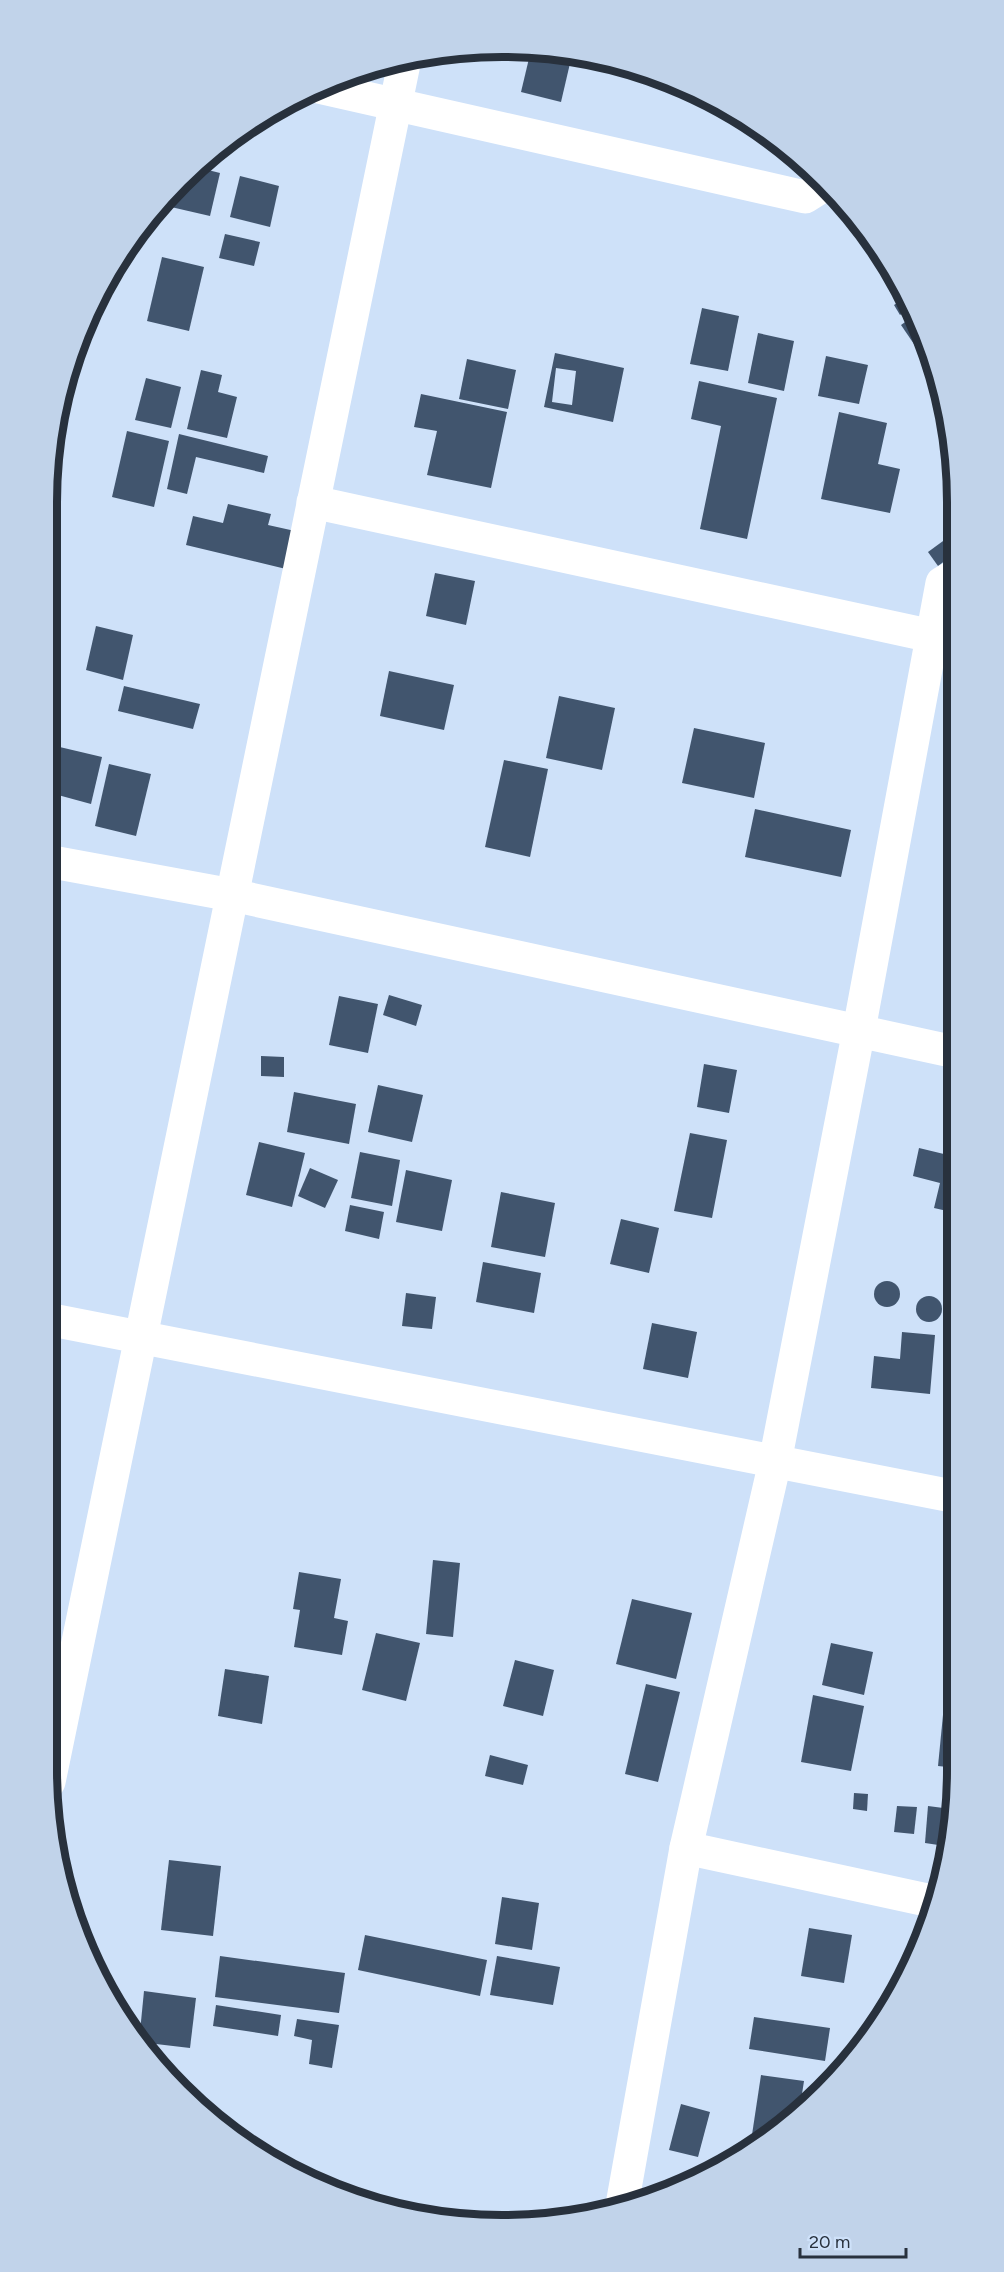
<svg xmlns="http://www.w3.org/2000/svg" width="1004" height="2272" viewBox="0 0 1004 2272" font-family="Figtree,sans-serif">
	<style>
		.building { fill: #41556e; fill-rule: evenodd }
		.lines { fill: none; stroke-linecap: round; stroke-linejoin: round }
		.minor { stroke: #fff; stroke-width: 33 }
		.rim { fill: none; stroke: #28313d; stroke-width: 8 }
	</style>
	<rect width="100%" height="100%" fill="#cee1f9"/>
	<!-- building -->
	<g class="building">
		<polygon points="531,50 571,59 561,102 521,92"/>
		<polygon points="196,167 220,173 210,216 158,204"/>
		<polygon points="240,176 279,186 270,227 230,217"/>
		<polygon points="225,234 260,242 254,266 219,258"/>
		<polygon points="162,257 204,267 189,331 147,321"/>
		<polygon points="905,298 911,307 900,315 894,305"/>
		<polygon points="702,308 739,316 728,371 690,364"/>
		<polygon points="915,315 923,327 935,375 901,325"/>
		<polygon points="758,333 794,341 784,391 748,383"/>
		<path d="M 555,353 L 624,368 L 613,422 L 544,407 ZM 556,368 L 576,371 L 572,405 L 552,402 Z"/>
		<polygon points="826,356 868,365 859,404 818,396"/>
		<polygon points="467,359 516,370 508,409 459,399"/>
		<polygon points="201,370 222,375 218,392 237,397 227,438 187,429"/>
		<polygon points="146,378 181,387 171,428 135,420"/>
		<polygon points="699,381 777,398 747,539 700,529 721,426 691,419"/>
		<polygon points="421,394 507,412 491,488 427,475 437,431 414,427"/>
		<polygon points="839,412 887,423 878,464 900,469 890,513 821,499"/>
		<polygon points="127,431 169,441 154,507 112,497"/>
		<polygon points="179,434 268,456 264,473 196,457 187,494 167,489"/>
		<polygon points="228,504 271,514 268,525 295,531 286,569 186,545 193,516 223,523"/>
		<polygon points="954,533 954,554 938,566 928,552"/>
		<polygon points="435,573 475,581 466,625 426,616"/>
		<polygon points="96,626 133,635 123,680 86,670"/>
		<polygon points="389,671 454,685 444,730 380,716"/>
		<polygon points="124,686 200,704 193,729 118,711"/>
		<polygon points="559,696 615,708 602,770 546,758"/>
		<polygon points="694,728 765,743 754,798 682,783"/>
		<polygon points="47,744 102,757 91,804 47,792"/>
		<polygon points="504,760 548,769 530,857 485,847"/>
		<polygon points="109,764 151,774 136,836 95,826"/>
		<polygon points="755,809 851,830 841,877 745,857"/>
		<polygon points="389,995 422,1005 416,1026 383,1015"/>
		<polygon points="339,996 378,1004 368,1053 329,1045"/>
		<polygon points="261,1056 284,1057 284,1077 261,1076"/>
		<polygon points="704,1064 737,1070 729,1113 697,1107"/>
		<polygon points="378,1085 423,1095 412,1142 368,1132"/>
		<polygon points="294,1092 356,1104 349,1144 287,1132"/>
		<polygon points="955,1124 956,1124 956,1213 934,1208 940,1183 913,1176 919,1148 948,1155"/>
		<polygon points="690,1133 727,1140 712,1218 674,1211"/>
		<polygon points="259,1142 305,1153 292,1207 246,1195"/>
		<polygon points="360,1152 400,1160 392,1206 351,1198"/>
		<polygon points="310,1168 338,1180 325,1208 298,1196"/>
		<polygon points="406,1170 452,1180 442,1231 396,1222"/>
		<polygon points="501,1192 555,1203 545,1257 491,1247"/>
		<polygon points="350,1205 384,1212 379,1239 345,1231"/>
		<polygon points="621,1219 659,1228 649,1273 610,1264"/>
		<polygon points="483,1262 541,1273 534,1313 476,1302"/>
		<circle cx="887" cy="1294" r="13"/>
		<polygon points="406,1293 436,1297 432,1329 402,1326"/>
		<circle cx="929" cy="1309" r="13"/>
		<polygon points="652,1323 697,1332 688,1378 643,1369"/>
		<polygon points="902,1332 935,1335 930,1394 871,1388 874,1356 900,1359"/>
		<polygon points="433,1560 460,1563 453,1637 426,1634"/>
		<polygon points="299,1572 341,1579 334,1618 348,1621 342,1655 294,1647 300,1610 293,1609"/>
		<polygon points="632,1599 692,1613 676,1679 616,1664"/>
		<polygon points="376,1633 420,1643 406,1701 362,1690"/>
		<polygon points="831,1643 873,1652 864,1695 822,1685"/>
		<polygon points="515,1660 554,1670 543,1716 503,1706"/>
		<polygon points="225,1669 269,1676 262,1724 218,1716"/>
		<polygon points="646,1684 680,1692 658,1782 625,1774"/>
		<polygon points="813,1695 864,1706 851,1771 801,1762"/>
		<polygon points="943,1715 957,1717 957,1768 938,1766"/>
		<polygon points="490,1755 528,1765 523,1785 485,1776"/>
		<polygon points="854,1793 868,1794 867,1811 853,1809"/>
		<polygon points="897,1806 917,1807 914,1834 894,1832"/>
		<polygon points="928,1806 951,1809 945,1846 925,1843"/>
		<polygon points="169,1860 221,1866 213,1936 161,1930"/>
		<polygon points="502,1897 539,1903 532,1950 495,1944"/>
		<polygon points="809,1928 852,1935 844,1983 801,1976"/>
		<polygon points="365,1935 487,1960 480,1996 358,1970"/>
		<polygon points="220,1956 345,1973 339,2013 215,1997"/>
		<polygon points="497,1956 560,1967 553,2005 490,1995"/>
		<polygon points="144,1991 196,1998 190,2048 139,2042"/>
		<polygon points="216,2005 281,2015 278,2036 213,2026"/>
		<polygon points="754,2017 830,2028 825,2061 749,2049"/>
		<polygon points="297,2019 339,2025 332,2068 309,2064 312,2040 294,2036"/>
		<polygon points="761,2075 804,2081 800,2107 750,2148"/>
		<polygon points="681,2104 710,2112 698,2157 669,2150"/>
	</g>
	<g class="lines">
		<!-- minor -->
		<g class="minor">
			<polyline points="318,87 805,197 824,185"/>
			<polyline points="313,502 932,636"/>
			<polyline points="47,861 232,895 955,1052"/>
			<polyline points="47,1319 957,1497"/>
			<polyline points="49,1782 405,59"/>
			<polyline points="686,1848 936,1902"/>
			<polyline points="622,2205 686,1848 775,1462 859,1030 942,583 954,576"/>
		</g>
	</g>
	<!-- crop -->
	<path d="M0 0H1004V2272H0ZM502 57H502A445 445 0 0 1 947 502V1770A445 445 0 0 1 502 2215H502A445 445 0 0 1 57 1770V502A445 445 0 0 1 502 57Z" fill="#c1d3ea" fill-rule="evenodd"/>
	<path class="rim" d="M502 57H502A445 445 0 0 1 947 502V1770A445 445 0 0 1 502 2215H502A445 445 0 0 1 57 1770V502A445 445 0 0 1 502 57Z"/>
	<!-- scale -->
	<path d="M800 2248v9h106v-9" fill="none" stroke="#28313d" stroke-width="3"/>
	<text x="809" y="2248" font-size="18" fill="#28313d" stroke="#cee1f9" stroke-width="4.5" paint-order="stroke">20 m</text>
</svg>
